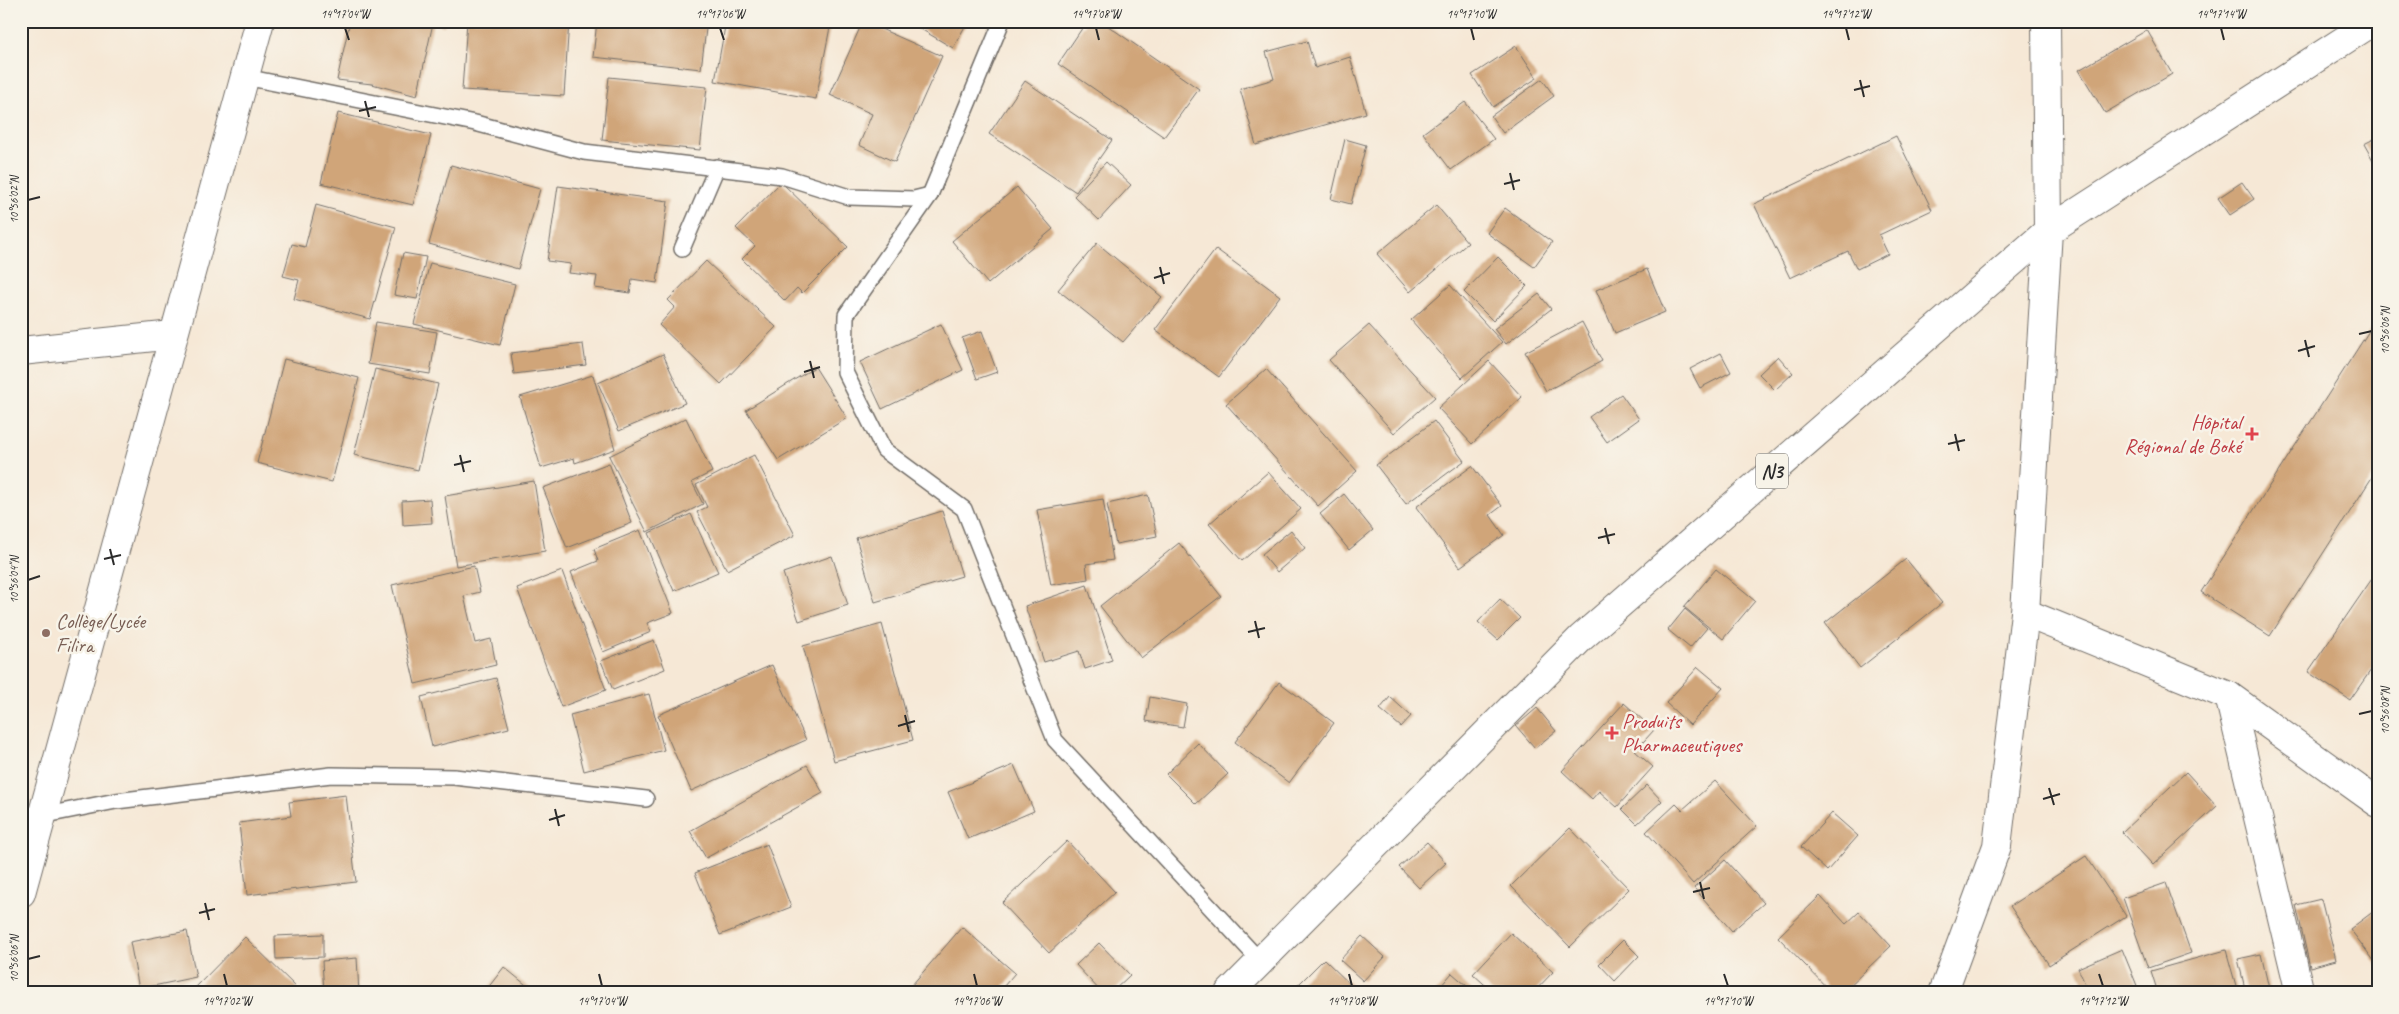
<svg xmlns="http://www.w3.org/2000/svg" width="2399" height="1014" viewBox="0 0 2399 1014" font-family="Caveat,sans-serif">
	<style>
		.building { fill: #d0a579 }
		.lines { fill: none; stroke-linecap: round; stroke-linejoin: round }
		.service-casing { stroke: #726d67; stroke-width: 18 }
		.minor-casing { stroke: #726d67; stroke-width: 30 }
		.trunk-casing { stroke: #726d67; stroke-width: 30 }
		.service { stroke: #fff; stroke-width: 15 }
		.minor { stroke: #fff; stroke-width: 28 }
		.trunk { stroke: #fff; stroke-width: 28 }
		.ticks { fill: none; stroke: #2b2b2b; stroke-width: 2 }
		.health-dot { fill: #e0444e; stroke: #f7f3e8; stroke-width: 2 }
		.education-dot { fill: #8d6e63; stroke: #f7f3e8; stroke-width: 2 }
		.labels { text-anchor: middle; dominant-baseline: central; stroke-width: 5; stroke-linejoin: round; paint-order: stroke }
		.shield { fill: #f7f3e8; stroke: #686764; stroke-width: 1 }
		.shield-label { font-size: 20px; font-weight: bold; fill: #2b2b2b }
		.health-label { font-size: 21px; fill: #be3a42; stroke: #f7f3e8; text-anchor: end }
		.education-label { font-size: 21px; fill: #785e54; stroke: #f7f3e8; text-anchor: start }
		.neatline { fill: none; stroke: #2b2b2b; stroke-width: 2 }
		.ticks-label { font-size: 12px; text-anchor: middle; fill: #2b2b2b }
	</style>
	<rect width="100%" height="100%" fill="#f7f3e8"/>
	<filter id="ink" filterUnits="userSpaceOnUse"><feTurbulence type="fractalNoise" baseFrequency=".02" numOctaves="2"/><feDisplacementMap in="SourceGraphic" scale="10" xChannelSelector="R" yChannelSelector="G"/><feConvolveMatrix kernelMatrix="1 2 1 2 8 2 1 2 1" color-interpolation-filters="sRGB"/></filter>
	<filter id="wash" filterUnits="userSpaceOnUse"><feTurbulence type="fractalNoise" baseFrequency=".0096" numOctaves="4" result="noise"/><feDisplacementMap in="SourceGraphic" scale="20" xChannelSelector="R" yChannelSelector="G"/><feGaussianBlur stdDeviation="1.12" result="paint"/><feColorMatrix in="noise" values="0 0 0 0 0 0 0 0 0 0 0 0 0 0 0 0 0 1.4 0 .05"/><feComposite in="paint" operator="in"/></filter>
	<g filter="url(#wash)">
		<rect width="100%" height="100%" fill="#f6e8d6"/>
		<g id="blocks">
			<!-- building -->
			<g class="building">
				<polygon points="350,21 445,21 444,26 433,23 417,96 372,84 337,80"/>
				<polygon points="467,21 569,21 564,96 462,90"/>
				<polygon points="597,21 707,21 701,69 593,57"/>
				<polygon points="726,21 831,22 816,99 715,81"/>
				<polygon points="863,21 942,56 895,162 859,145 872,114 830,95"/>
				<polygon points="907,21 968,21 953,48"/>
				<polygon points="1087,21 1101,21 1199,89 1164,137 1058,64"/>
				<polygon points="2147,30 2172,74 2105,113 2079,70"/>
				<polygon points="1307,41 1315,68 1350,57 1366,113 1256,145 1240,89 1274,79 1266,52"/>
				<polygon points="1516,46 1537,78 1493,107 1472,75"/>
				<polygon points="609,77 707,87 700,150 602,140"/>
				<polygon points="1542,79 1554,96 1503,133 1491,116"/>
				<polygon points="1025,81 1112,140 1076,192 989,134"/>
				<polygon points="1465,102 1494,139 1451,170 1423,133"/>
				<polygon points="338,113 431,135 413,205 321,183"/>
				<polygon points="1896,136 1932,210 1879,235 1888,254 1857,269 1848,251 1790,278 1754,204"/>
				<polygon points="2378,137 2378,169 2364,144"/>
				<polygon points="1345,139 1366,145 1351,204 1331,199"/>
				<polygon points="1106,162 1131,185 1099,220 1074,196"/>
				<polygon points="451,165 540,189 518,269 429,244"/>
				<polygon points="781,182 848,247 802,293 797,288 785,301 742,259 755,246 736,228"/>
				<polygon points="2242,182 2254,199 2230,215 2218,198"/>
				<polygon points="558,186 668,201 657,283 632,279 630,293 595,288 597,276 569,273 571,264 547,261"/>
				<polygon points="1017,187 1053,229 988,284 952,241"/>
				<polygon points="316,205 396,227 370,319 294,299 299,280 283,276 292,244 305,247"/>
				<polygon points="1436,205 1468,243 1410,292 1377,254"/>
				<polygon points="1505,208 1552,242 1534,267 1487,233"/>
				<polygon points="1097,243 1162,297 1123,342 1058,290"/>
				<polygon points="1216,249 1280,296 1219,377 1155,330"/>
				<polygon points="403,253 426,257 417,299 394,295"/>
				<polygon points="1498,257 1527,286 1493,321 1464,292"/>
				<polygon points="706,261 776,327 721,384 659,325 675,307 668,300"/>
				<polygon points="430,263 515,284 500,345 414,324"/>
				<polygon points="1647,269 1665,312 1615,333 1596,290"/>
				<polygon points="1450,285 1502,342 1462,378 1411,320"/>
				<polygon points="1539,294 1551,309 1506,344 1494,329"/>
				<polygon points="2378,317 2378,468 2270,636 2201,592"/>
				<polygon points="376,322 437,332 430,374 368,364"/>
				<polygon points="1582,322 1602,361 1546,391 1525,352"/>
				<polygon points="941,324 963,370 882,409 860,362"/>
				<polygon points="1369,325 1435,397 1394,433 1329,360"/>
				<polygon points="982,331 997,372 977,379 962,338"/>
				<polygon points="583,344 586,365 514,374 511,353"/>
				<polygon points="1721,353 1731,372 1700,388 1690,369"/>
				<polygon points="663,354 685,403 619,431 598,383"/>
				<polygon points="1778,356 1793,373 1775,390 1759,374"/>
				<polygon points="284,359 359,378 332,482 257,463"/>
				<polygon points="1489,361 1522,397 1472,444 1438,408"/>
				<polygon points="815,367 847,418 778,460 746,410"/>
				<polygon points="375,369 438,384 418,470 354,455"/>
				<polygon points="1266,369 1357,471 1318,506 1226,404"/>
				<polygon points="593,375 615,449 575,463 574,458 541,468 520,397"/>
				<polygon points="1621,394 1639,419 1607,442 1589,417"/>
				<polygon points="686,418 712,472 692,482 703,504 647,532 609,456"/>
				<polygon points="1434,421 1464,461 1406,504 1376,465"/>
				<polygon points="754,455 795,535 727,570 697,512 707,507 696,485"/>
				<polygon points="609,463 632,523 567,548 543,488"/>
				<polygon points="1472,466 1502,506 1490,515 1504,535 1460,567 1416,507"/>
				<polygon points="1268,472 1301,509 1242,561 1209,524"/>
				<polygon points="534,481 545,551 456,566 445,496"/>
				<polygon points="1344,494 1373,530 1349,550 1320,514"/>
				<polygon points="1148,495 1157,536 1116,544 1107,504"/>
				<polygon points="430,499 432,523 403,525 402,501"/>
				<polygon points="1103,499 1113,560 1086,564 1088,579 1051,585 1037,510"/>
				<polygon points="942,511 962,576 875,602 856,538"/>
				<polygon points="691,514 718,572 674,591 649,533"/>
				<polygon points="640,530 673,613 647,623 651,632 603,652 571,572 598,561 594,549"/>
				<polygon points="1291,530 1305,548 1277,572 1262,554"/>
				<polygon points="1179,543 1221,596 1141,658 1100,606"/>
				<polygon points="832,556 848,605 799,621 783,573"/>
				<polygon points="1906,559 1942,603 1860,668 1825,623"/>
				<polygon points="474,566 480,592 464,596 475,643 491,639 496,665 415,684 392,585"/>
				<polygon points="1716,569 1755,601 1723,639 1684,607"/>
				<polygon points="2378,570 2378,660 2350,700 2308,672"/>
				<polygon points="562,571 606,690 561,707 517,588"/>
				<polygon points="1087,585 1112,660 1085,669 1079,651 1044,662 1025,606"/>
				<polygon points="1500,599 1520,618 1498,640 1478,622"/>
				<polygon points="1685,609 1707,628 1690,648 1668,630"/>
				<polygon points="882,624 913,740 834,761 803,646"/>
				<polygon points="654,640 665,669 613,690 601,661"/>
				<polygon points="772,665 806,740 691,791 658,715"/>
				<polygon points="1698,667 1723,688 1690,725 1666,703"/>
				<polygon points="496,678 509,728 432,747 421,697"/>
				<polygon points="1279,682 1334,723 1289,783 1235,742"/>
				<polygon points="649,694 664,750 584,771 570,715"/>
				<polygon points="1150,697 1187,704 1183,727 1146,721"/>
				<polygon points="1390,697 1411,716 1401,727 1380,709"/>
				<polygon points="1624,703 1654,730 1635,751 1653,767 1617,807 1599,791 1592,799 1562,771"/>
				<polygon points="1537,708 1556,731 1535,748 1516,726"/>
				<polygon points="1198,743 1228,774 1196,804 1166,774"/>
				<polygon points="807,765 823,793 706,858 690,831"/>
				<polygon points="1014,765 1034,811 968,839 948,792"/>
				<polygon points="2186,772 2217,806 2153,865 2122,832"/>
				<polygon points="1715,781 1757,826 1693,884 1646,832 1676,804 1682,810"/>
				<polygon points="1647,785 1662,801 1637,824 1622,809"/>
				<polygon points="346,795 356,882 247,895 239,823 291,816 289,802"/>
				<polygon points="1832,813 1858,836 1827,871 1801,847"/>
				<polygon points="1570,828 1629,889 1570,947 1511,886"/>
				<polygon points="1067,841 1115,892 1049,953 1002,903"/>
				<polygon points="1427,842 1446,863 1419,888 1399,867"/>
				<polygon points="767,844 791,907 720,935 695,873"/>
				<polygon points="2086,856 2126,916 2049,965 2010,906"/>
				<polygon points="1725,860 1764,903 1732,931 1694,888"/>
				<polygon points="2166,883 2191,953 2148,968 2123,898"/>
				<polygon points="1820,896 1846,924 1859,912 1891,946 1842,993 1832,993 1778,937"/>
				<polygon points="2321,899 2336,960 2310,967 2296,905"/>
				<polygon points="2378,908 2378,966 2350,929"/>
				<polygon points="962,927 1015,973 998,993 905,993"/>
				<polygon points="187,931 196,977 139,989 130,942"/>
				<polygon points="1511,933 1553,972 1533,993 1494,993 1473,974"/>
				<polygon points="323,934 323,957 276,959 275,936"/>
				<polygon points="1362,936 1385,957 1363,981 1340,960"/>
				<polygon points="245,937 302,993 198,993 194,989"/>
				<polygon points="1623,940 1639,956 1615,981 1599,964"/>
				<polygon points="1099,943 1130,975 1111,993 1102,993 1076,965"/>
				<polygon points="2122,949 2140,993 2089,993 2078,968"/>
				<polygon points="2226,950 2238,993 2158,993 2151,971"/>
				<polygon points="2261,954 2270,993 2246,993 2238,959"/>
				<polygon points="357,958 359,993 324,993 322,961"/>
				<polygon points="1324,959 1359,993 1290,993"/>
				<polygon points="504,967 536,993 484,993"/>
				<polygon points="1452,973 1475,993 1435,993"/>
			</g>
		</g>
	</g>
	<g filter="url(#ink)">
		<use href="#blocks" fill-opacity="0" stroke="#726d67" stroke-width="1"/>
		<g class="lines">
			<defs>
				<g id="service">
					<polyline points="1002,21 930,195 846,315 845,372 884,450 964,509 1055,740 1261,962"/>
					<polyline points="245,77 475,123 584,152 782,176 849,197 914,199 930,195"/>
					<polyline points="682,249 717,167"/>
					<polyline points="41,816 116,801 331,775 454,777 646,799"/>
				</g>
				<g id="minor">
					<polyline points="21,351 173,335"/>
					<polyline points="2025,613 2229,696 2378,803"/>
					<polyline points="2229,696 2300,993"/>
					<polyline points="21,893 260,21"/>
					<polyline points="1943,993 1997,846 2025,613 2048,231 2046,21"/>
				</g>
				<polyline id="trunk" points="1229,993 1581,638 2048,231 2374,21"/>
			</defs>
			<!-- service casing -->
			<use href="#service" class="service-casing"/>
			<!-- minor casing -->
			<use href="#minor" class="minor-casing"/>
			<!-- trunk casing -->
			<use href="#trunk" class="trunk-casing"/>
			<!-- service -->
			<use href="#service" class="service"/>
			<!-- minor -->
			<use href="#minor" class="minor"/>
			<!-- trunk -->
			<use href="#trunk" class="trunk"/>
		</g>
	</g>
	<!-- ticks -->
	<path class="ticks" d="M 345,28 L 349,40M 720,28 L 724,40M 1096,28 L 1099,40M 1471,28 L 1474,40M 1846,28 L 1849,40M 2221,28 L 2224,40M 1860,80 L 1864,97M 1854,90 L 1870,86M 365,101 L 369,117M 359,111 L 376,107M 1510,173 L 1514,190M 1504,184 L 1520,180M 28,200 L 40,197M 1160,267 L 1164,284M 1154,278 L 1170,273M 2359,334 L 2372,331M 2305,340 L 2309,357M 2298,351 L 2315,346M 810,361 L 814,378M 804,372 L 820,367M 1955,434 L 1959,451M 1948,444 L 1965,440M 460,455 L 464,472M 454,465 L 471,461M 1605,528 L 1609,544M 1598,538 L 1615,534M 110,549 L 114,565M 104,559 L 121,555M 28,580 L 40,576M 1255,621 L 1259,638M 1248,632 L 1265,628M 2359,714 L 2372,711M 905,715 L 909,732M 898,726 L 915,721M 2049,788 L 2054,805M 2043,799 L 2060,794M 555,809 L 559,826M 549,820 L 565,815M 1700,882 L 1704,899M 1693,892 L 1710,888M 205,903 L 209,920M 199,913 L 215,909M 28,959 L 40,956M 224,974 L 227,986M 599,974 L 602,986M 974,974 L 977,986M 1349,974 L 1352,986M 1724,974 L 1728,986M 2099,974 L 2103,986"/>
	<!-- markers -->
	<g class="health-dot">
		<path d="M2249.5 426.5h5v5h5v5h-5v5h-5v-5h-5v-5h5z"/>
		<path d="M1609.5 725.5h5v5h5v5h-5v5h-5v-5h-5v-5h5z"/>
	</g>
	<circle class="education-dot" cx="46" cy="633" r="5"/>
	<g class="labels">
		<!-- shield labels -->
		<rect class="shield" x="1756" y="453.5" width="32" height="35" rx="4"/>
		<g class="shield-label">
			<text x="1772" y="471">N3</text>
		</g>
		<!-- health labels -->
		<g class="health-label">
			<text x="2241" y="422">Hôpital<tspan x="2241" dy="24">Régional de Boké</tspan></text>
			<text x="1622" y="721" text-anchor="start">Produits<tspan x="1622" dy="24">Pharmaceutiques</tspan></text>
		</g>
		<!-- education labels -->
		<g class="education-label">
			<text x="56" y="621">Collège/Lycée<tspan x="56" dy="24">Filira</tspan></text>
		</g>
	</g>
	<!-- margin -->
	<rect width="2399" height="1014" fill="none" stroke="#f7f3e8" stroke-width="55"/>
	<rect x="28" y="28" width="2344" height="958" class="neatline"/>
	<g class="ticks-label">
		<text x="345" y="18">14°17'04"W</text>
		<text x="720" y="18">14°17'06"W</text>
		<text x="1096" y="18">14°17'08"W</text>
		<text x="1471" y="18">14°17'10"W</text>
		<text x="1846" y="18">14°17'12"W</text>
		<text x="2221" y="18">14°17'14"W</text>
		<text transform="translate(14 200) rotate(-90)" y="4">10°56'02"N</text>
		<text transform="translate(2385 331) rotate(-90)" y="4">10°56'06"N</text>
		<text transform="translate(14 580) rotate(-90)" y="4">10°56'04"N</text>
		<text transform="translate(2385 711) rotate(-90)" y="4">10°56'08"N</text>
		<text transform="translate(14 959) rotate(-90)" y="4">10°56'06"N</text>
		<text x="227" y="1005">14°17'02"W</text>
		<text x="602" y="1005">14°17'04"W</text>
		<text x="977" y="1005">14°17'06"W</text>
		<text x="1352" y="1005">14°17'08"W</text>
		<text x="1728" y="1005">14°17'10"W</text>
		<text x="2103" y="1005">14°17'12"W</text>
	</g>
</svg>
